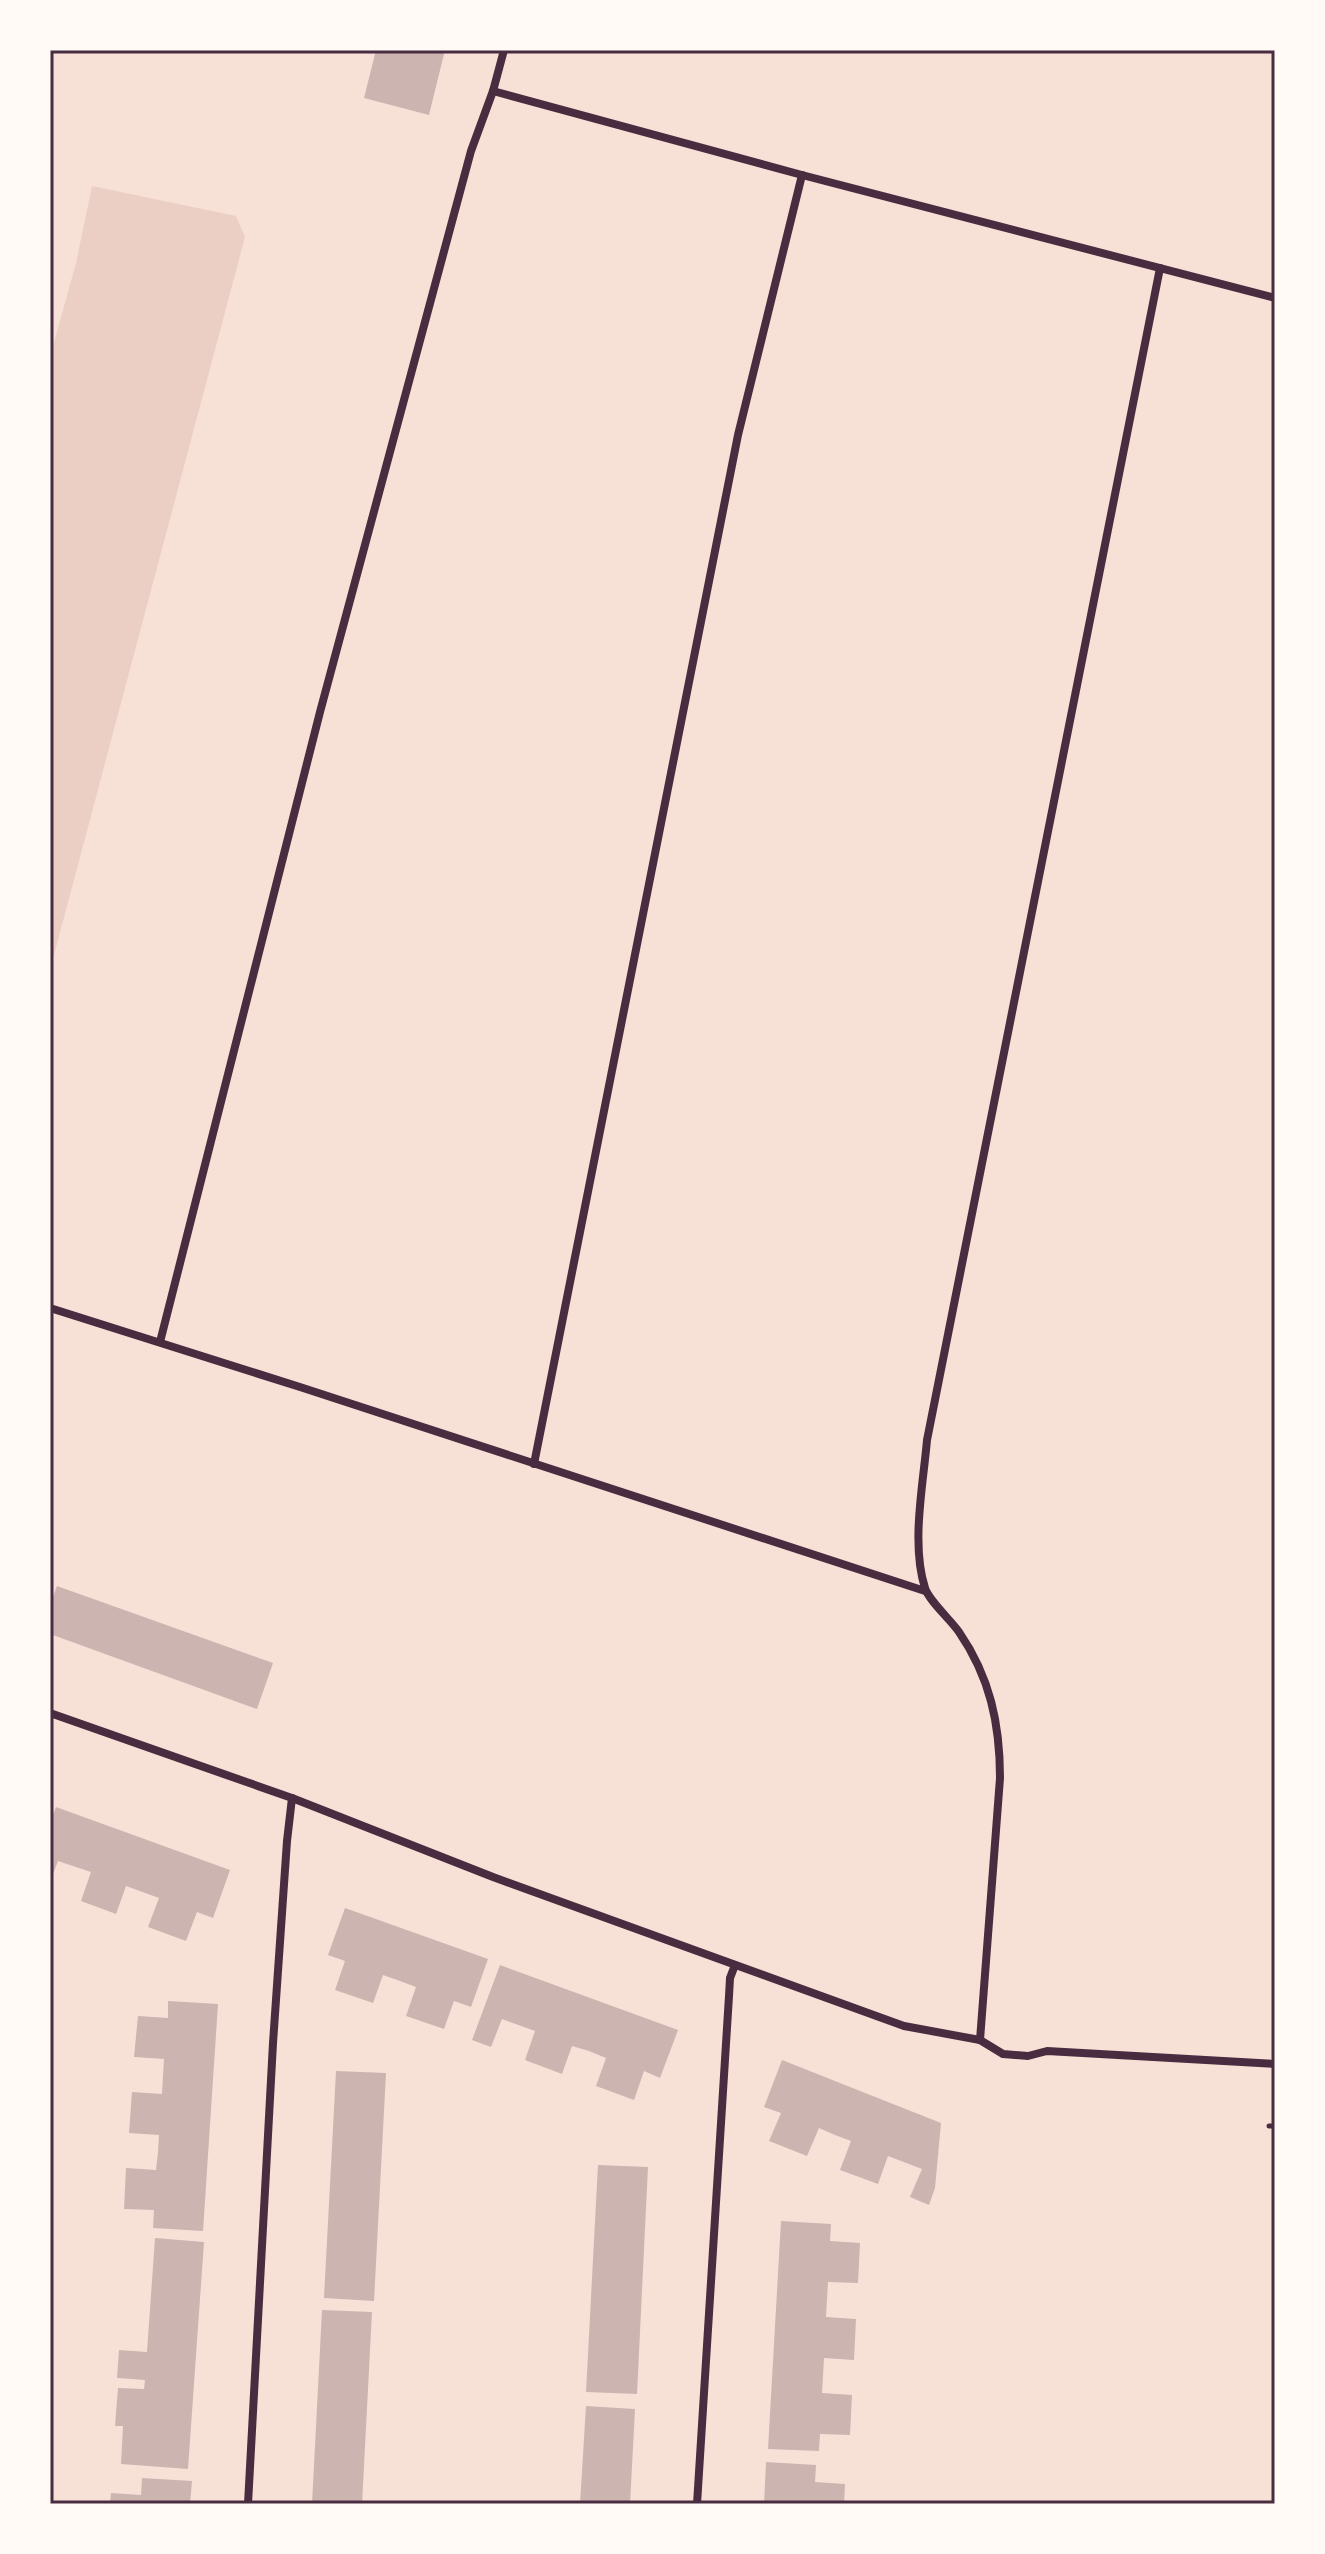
<svg xmlns="http://www.w3.org/2000/svg" width="1325" height="2554" viewBox="0 0 1325 2554" font-family="'Noto Sans',sans-serif">
	<style>
		.green { fill: #ebcfc5 }
		.building { fill: #ccb4b1 }
		.lines { fill: none; stroke-linecap: round; stroke-linejoin: round }
		.path { stroke: #4a2c40; stroke-width: 5 }
		.minor { stroke: #4a2c40; stroke-width: 8 }
		.neatline { fill: none; stroke: #4a2c40; stroke-width: 3 }
	</style>
	<rect width="100%" height="100%" fill="#f7e1d7"/>
	<!-- green -->
	<polygon class="green" points="92,186 236,216 245,237 50,970 50,357 76,263"/>
	<!-- building -->
	<g class="building">
		<polygon points="376,50 392,53 393,50 445,50 429,115 364,98"/>
		<polygon points="57,1586 273,1663 257,1709 50,1634 50,1605"/>
		<polygon points="56,1807 230,1870 213,1918 197,1912 186,1941 148,1927 159,1898 126,1886 116,1914 81,1901 91,1872 58,1861 50,1882 50,1823"/>
		<polygon points="345,1908 488,1959 471,2007 454,2001 444,2029 406,2016 416,1987 400,1981 383,1975 373,2003 335,1990 345,1961 328,1955"/>
		<polygon points="500,1965 678,2030 660,2078 644,2071 634,2100 596,2086 606,2058 589,2051 572,2046 562,2074 525,2060 535,2031 502,2019 491,2047 472,2040"/>
		<polygon points="168,2001 218,2004 203,2231 153,2228 154,2210 124,2209 126,2168 156,2170 158,2152 159,2135 129,2133 132,2092 162,2094 163,2076 164,2059 134,2057 138,2016 168,2018"/>
		<polygon points="782,2060 941,2123 935,2188 929,2205 910,2197 922,2169 888,2156 878,2184 840,2170 851,2141 835,2135 819,2128 807,2156 769,2141 781,2113 764,2107"/>
		<polygon points="336,2071 386,2073 374,2301 324,2298"/>
		<polygon points="598,2165 648,2167 637,2394 586,2392"/>
		<polygon points="781,2221 831,2224 830,2241 860,2243 858,2283 828,2282 826,2317 856,2319 854,2360 824,2358 823,2376 822,2393 852,2395 850,2435 820,2434 819,2451 768,2449"/>
		<polygon points="155,2238 204,2242 188,2469 121,2464 123,2426 115,2426 118,2388 144,2389 145,2380 117,2378 119,2350 147,2352"/>
		<polygon points="322,2310 372,2312 362,2504 312,2504"/>
		<polygon points="586,2406 635,2409 630,2504 580,2504"/>
		<polygon points="766,2462 816,2465 815,2482 845,2484 844,2504 764,2504"/>
		<polygon points="142,2478 192,2481 190,2504 110,2504 111,2493 141,2495"/>
	</g>
	<g class="lines">
		<!-- path -->
		<polyline class="path" points="1269,2126 1275,2126"/>
		<!-- minor -->
		<g class="minor">
			<polyline points="493,91 802,175 1275,298"/>
			<polyline points="50,1308 300,1387 925,1591"/>
			<polyline points="160,1342 320,712 471,151 493,91 504,50"/>
			<polyline points="534,1464 738,435 802,175"/>
			<polyline points="50,1713 292,1798 493,1877 904,2026 980,2040 1003,2054 1028,2056 1047,2051 1275,2064"/>
			<path d="M 980,2040 L 1000,1778 C 1000,1724 990,1677 959,1632 C 951,1620 929,1601 925,1588 C 911,1544 923,1486 927,1440 L 1160,268"/>
			<polyline points="248,2504 273,2043 287,1841 292,1798"/>
			<polyline points="697,2504 729,1996 730,1978 735,1965"/>
		</g>
	</g>
	<!-- border -->
	<rect width="1325" height="2554" fill="none" stroke="#fffaf5" stroke-width="104"/>
	<rect x="52" y="52" width="1221" height="2450" class="neatline"/>
</svg>
